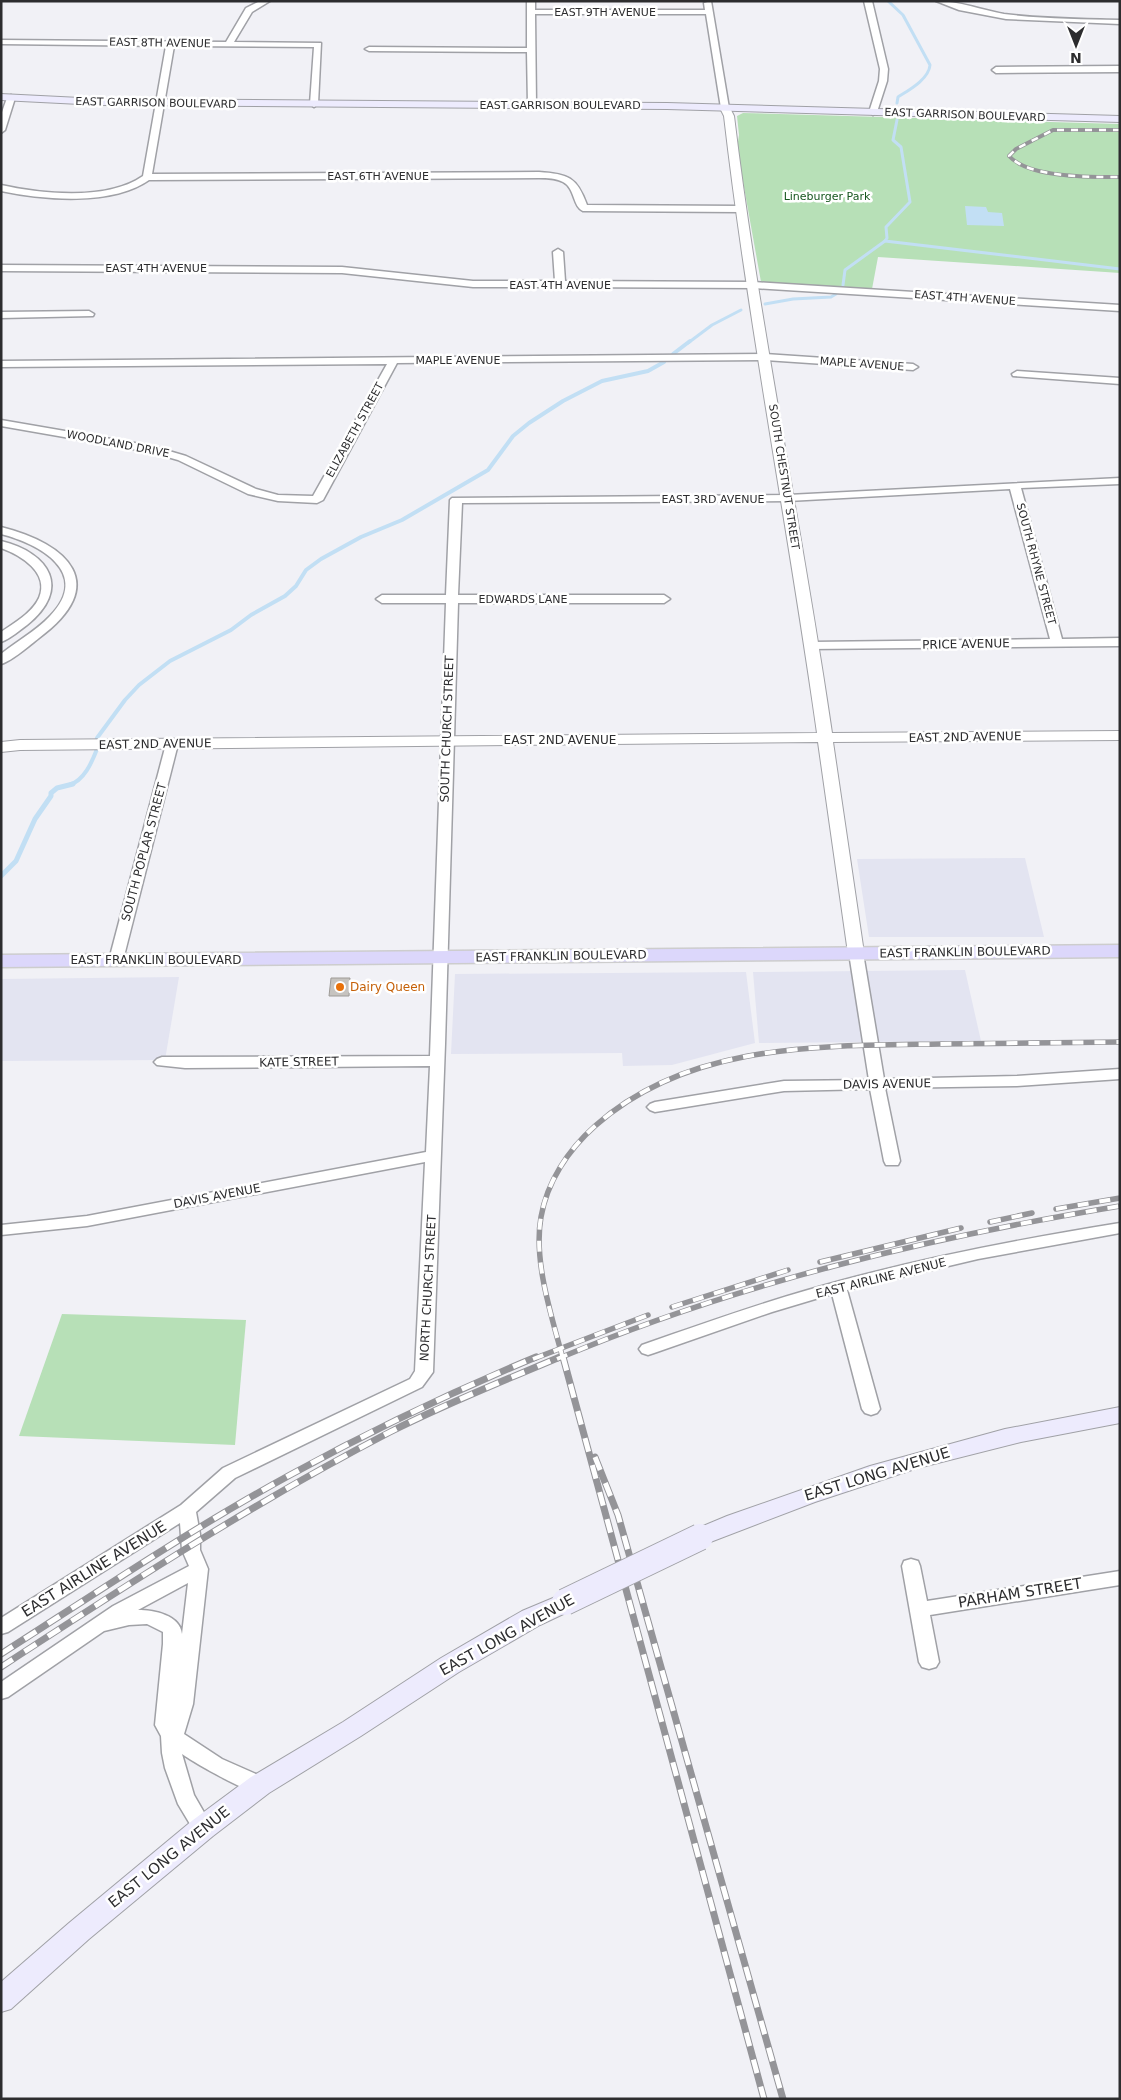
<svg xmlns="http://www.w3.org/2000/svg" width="1121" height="2100" viewBox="0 0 1121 2100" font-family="'DejaVu Sans',sans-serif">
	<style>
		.built { fill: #e3e4f1 }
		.green { fill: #b7e0b7 }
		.water { fill: #c2dff4 }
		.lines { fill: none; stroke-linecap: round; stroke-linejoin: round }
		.stream-far2 { stroke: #c2dff4; stroke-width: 3 }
		.stream-far1 { stroke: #c2dff4; stroke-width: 4 }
		.stream { stroke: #c2dff4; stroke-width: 5 }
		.building { fill: #c6c3bf; stroke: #9e9b97 }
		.minor-casing { stroke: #a0a1a6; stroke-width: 3 }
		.tertiary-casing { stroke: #a0a1a6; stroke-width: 2 }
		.secondary-casing { stroke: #a0a1a6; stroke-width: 2 }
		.primary-casing { stroke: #cdcdcd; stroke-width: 3 }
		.minor { fill: #fff; fill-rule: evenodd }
		.tertiary { fill: #fff; fill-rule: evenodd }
		.secondary { fill: #edebfd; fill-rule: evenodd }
		.primary { fill: #dcd7fb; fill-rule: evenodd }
		.rail-far2-casing { stroke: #949498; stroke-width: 4 }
		.rail-far1-casing { stroke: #949498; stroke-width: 5.5 }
		.rail-casing { stroke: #949498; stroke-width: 7 }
		.rail-far2 { stroke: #fff; stroke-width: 2.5; stroke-dasharray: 7; stroke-linecap: butt }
		.rail-far1 { stroke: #fff; stroke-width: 4; stroke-dasharray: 11; stroke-linecap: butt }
		.rail { stroke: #fff; stroke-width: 5; stroke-dasharray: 14; stroke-linecap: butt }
		.secondary-bridge-casing { stroke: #a0a1a6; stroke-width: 28; stroke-linecap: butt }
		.secondary-bridge { stroke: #edebfd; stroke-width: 26 }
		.food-dot { fill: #e8710a; stroke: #fff; stroke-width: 2 }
		.labels { text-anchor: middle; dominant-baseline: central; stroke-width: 5; stroke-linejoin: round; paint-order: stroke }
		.far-street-label { font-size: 11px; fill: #2d2d2f; stroke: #fff }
		.far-park-label { font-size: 11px; fill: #16561e; stroke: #fff }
		.street-label { font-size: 12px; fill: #2d2d2f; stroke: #fff }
		.food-label { font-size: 12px; fill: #c56008; stroke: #fff; text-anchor: start }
		.near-street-label { font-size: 15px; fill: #2d2d2f; stroke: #fff }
	</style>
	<rect width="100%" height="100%" fill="#f1f1f6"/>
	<!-- built -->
	<g class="built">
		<polygon points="1025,858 1044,937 869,937 857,859"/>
		<polygon points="965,970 981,1041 759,1043 753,972"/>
		<polygon points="746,972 755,1043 672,1065 623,1066 622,1053 451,1054 455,974"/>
		<polygon points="179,977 165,1060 1,1061 1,979"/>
	</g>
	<!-- green -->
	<g class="green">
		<polygon points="743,113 1120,124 1120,273 878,257 872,289 761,282 737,148 739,135 737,116"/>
		<polygon points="62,1314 246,1320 235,1445 19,1436"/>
	</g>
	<!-- water -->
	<polygon class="water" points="965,206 986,207 988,212 1002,213 1004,226 967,225"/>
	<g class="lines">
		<!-- stream-far2 -->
		<g class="stream-far2">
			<path d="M 888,1 L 903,15 L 930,65 C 929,79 909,90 898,97 L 897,103"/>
			<polyline points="885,241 1120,269"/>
			<polyline points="843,285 845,270 885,241 887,238 886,227 910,202 901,147 893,140 897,120"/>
			<polyline points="765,304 793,299 831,297 836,294"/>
			<polyline points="688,343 712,325 741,310"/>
		</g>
		<!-- stream-far1 -->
		<g class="stream-far1">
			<polyline points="673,354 690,341"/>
			<polyline points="97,738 125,700 139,685 170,661 231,630 251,615 285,596 296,586 306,570 321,559 361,537 402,520 488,470 513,436 529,423 563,401 602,381 648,371 664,362"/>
			<path d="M 69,785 C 84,781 92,762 97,749"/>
		</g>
		<!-- stream -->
		<polyline class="stream" points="1,876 16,861 35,819 51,796 51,793 57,788 73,784"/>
	</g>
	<!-- building -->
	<polygon class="building" points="331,978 350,978 349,996 329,996"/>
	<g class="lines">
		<defs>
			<g id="minor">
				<path d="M 260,1 L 270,1 L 252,12 L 234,42 L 321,43 L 318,104 L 314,107 L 310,104 L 314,47 L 174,46 L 152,174 L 539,172 C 568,174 577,177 587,205 L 740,206 L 745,209 L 740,212 L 583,211 C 573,207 575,188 563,182 C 556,178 547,178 539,178 L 149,180 C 112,206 44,200 1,191 L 1,185 C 42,194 107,201 143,176 L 166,46 L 1,44 L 1,40 L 226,42 L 246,8 Z"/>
				<polygon points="527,1 535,1 535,10 705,10 704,3 711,1 729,108 725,111 721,108 706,14 535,14 536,105 532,108 528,105 527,52 369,51 365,49 369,47 527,48"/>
				<polygon points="864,1 872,1 888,69 887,81 877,112 873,115 869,112 879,81 880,69"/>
				<path d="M 936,1 C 959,1 982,10 1004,14 C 1042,19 1081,19 1120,20 L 1120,24 L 1006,19 L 959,10 Z"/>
				<polygon points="1120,66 1120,72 996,73 992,70 996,67"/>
				<polygon points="11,95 15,98 5,130 1,133 1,115 7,98"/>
				<polygon points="558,249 563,252 565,281 754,282 1120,305 1120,311 754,288 564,287 560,289 556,287 473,287 342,273 1,271 1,265 342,267 473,281 555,281 553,252"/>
				<polygon points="89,311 94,314 93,316 1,318 1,312"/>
				<polygon points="765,354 913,364 918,367 913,370 765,360 397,363 323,500 317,503 278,501 248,494 178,460 150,452 1,426 1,420 152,446 186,456 256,489 278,495 313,496 387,364 1,367 1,361"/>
				<polygon points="1017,371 1120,378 1120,384 1013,376 1012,374"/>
				<path d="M 1120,478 L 1120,484 L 1021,488 L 1062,639 L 1120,638 L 1120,646 L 808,649 L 806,646 L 808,643 L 812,642 L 1050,639 L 1010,489 L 788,501 L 462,503 L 458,595 L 664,595 L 670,599 L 664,603 L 458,603 L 445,1044 L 433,1372 L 422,1387 L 235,1478 L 196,1512 L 200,1534 L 200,1550 L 208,1569 L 193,1704 L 184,1734 L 222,1759 L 267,1779 L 270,1785 L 267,1791 C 266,1791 261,1793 260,1793 C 245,1792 195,1763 182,1754 L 194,1795 L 213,1828 L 210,1834 L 203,1836 L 196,1834 L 178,1804 L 165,1768 L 162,1753 L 161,1736 L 155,1725 L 163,1644 L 163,1632 L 147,1624 L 129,1625 L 104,1631 L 8,1697 L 1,1699 L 1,1682 L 113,1606 L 189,1566 L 182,1550 L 180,1523 L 8,1632 L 1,1634 L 1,1618 L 181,1505 L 223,1468 L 410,1379 L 415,1371 L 425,1162 L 87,1226 L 1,1235 L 1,1225 L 87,1216 L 426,1152 L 430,1066 L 185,1068 L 157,1065 L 154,1062 L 157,1059 L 162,1057 L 430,1056 L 446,603 L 382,603 L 376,599 L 382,595 L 446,595 L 450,500 L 452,498 L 788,495 ZM 188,1583 L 182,1634 C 180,1615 154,1610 138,1610 Z"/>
				<path d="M 1,527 C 69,544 111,585 39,638 C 30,645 12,661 1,664 L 1,654 C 17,641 36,631 50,616 C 92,573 40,544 1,534 Z"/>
				<path d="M 1,541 C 50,553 72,589 27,625 C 20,630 10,639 1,642 L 1,632 C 14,623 32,613 39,598 C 50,573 21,555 1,548 Z"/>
				<polygon points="172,740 178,744 123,960 121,963 111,963 109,960 166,744"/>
				<polygon points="856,949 861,950 863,953 884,1079 1017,1076 1120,1069 1120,1079 1017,1086 885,1088 900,1161 898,1165 886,1165 884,1161 870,1089 784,1091 655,1112 650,1110 647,1107 650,1104 655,1102 784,1081 869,1080 849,953 851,950"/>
				<path d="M 1120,1223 L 1120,1233 L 978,1259 L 847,1290 L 880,1409 L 877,1413 L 871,1415 L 865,1413 L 862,1409 L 832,1294 L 772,1312 L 654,1353 L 648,1355 L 642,1353 L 639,1349 L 642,1345 C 697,1326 752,1306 808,1290 C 910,1260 1015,1240 1120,1223 Z"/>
				<polygon points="911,1559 918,1561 920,1566 927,1601 1120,1571 1120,1585 930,1615 939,1662 936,1667 929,1669 922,1667 919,1662 902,1566 904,1561"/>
			</g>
			<path id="tertiary" d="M 725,105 L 729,106 L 734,116 C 759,323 802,527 832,733 L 1120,731 L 1120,740 L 833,742 L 864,953 L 862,957 L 850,957 L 848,953 L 818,742 L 20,750 L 1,752 L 1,742 L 20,740 L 817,733 C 788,527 748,323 724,116 L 720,108 Z"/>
			<g id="secondary">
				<polygon points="1,94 100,99 667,103 1120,116 1120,122 667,109 100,105 1,100"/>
				<polygon points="1120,1407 1120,1423 1021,1442 918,1468 815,1502 700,1546 691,1543 688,1537 691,1531 727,1516 870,1466 1005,1429"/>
				<polygon points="565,1593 574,1595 577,1602 574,1609 540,1625 459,1672 361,1736 269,1793 213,1836 89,1939 11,2009 1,2012 1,1982 69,1923 193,1820 251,1777 343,1722 441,1658 522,1611"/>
			</g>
			<polygon id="primary" points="1120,945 1120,957 1,967 1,955"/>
		</defs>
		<!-- minor casing -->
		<use href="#minor" class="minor-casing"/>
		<!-- tertiary casing -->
		<use href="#tertiary" class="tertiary-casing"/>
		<!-- secondary casing -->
		<use href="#secondary" class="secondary-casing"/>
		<!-- primary casing -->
		<use href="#primary" class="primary-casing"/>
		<!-- minor -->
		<use href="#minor" class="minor"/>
		<!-- tertiary -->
		<use href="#tertiary" class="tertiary"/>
		<!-- secondary -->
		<use href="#secondary" class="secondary"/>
		<!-- primary -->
		<use href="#primary" class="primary"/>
		<defs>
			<path id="rail-far2" d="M 1120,130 L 1053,130 L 1016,149 L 1009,156 C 1029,178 1091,177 1120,177"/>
			<g id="rail-far1">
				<polyline points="1056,1209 1120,1198"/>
				<polyline points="990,1222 1032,1213"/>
				<polyline points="820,1262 961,1228"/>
				<polyline points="672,1307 788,1270"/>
				<polyline points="533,1359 648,1315"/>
				<path d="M 557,1359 C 737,1283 928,1238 1120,1206"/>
				<path d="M 563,1359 C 552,1317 533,1261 541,1217 C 547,1182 568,1150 595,1126 C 689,1042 822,1046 940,1044 C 1000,1043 1060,1043 1120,1042"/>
			</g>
			<g id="rail">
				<polyline points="563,1357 764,2099"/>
				<polyline points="595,1457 618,1515 783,2099"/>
				<path d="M 1,1654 C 96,1593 191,1529 290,1475 C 370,1431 452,1392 536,1357"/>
				<path d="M 1,1667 C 128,1584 255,1502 390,1432 C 445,1404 503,1381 560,1357"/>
			</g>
		</defs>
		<!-- rail-far2 casing -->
		<use href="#rail-far2" class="rail-far2-casing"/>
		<!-- rail-far1 casing -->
		<use href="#rail-far1" class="rail-far1-casing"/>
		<!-- rail casing -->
		<use href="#rail" class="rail-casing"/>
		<!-- rail-far2 -->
		<use href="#rail-far2" class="rail-far2"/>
		<!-- rail-far1 -->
		<use href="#rail-far1" class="rail-far1"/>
		<!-- rail -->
		<use href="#rail" class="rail"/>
		<defs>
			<polyline id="secondary-bridge" points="565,1602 700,1537"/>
		</defs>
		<!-- secondary-bridge casing -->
		<use href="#secondary-bridge" class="secondary-bridge-casing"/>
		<!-- secondary-bridge -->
		<use href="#secondary-bridge" class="secondary-bridge"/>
	</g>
	<!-- markers -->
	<circle class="food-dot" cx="340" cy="987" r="5"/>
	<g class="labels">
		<!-- far-street labels -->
		<g class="far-street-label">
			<text x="605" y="12">EAST 9TH AVENUE</text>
			<text transform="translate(160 43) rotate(1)">EAST 8TH AVENUE</text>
			<text transform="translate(156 103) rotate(1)">EAST GARRISON BOULEVARD</text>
			<text x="560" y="105">EAST GARRISON BOULEVARD</text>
			<text transform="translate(965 115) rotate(2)">EAST GARRISON BOULEVARD</text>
			<text x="378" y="176">EAST 6TH AVENUE</text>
			<text x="156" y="268">EAST 4TH AVENUE</text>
			<text x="560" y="285">EAST 4TH AVENUE</text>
			<text transform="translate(965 298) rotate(4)">EAST 4TH AVENUE</text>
			<text x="458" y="360">MAPLE AVENUE</text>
			<text transform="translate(862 364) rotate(4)">MAPLE AVENUE</text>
			<text transform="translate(355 430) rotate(-61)">ELIZABETH STREET</text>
			<text transform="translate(118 444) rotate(11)">WOODLAND DRIVE</text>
			<text transform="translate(784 477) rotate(81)">SOUTH CHESTNUT STREET</text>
			<text x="713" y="499">EAST 3RD AVENUE</text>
			<text transform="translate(1036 564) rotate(75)">SOUTH RHYNE STREET</text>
			<text x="523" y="599">EDWARDS LANE</text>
		</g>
		<!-- far-park labels -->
		<g class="far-park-label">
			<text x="827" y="196">Lineburger Park</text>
		</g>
		<!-- street labels -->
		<g class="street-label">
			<text transform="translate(966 644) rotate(-1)">PRICE AVENUE</text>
			<text transform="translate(447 729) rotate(-88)">SOUTH CHURCH STREET</text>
			<text transform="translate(965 737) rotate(-1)">EAST 2ND AVENUE</text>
			<text x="560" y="740">EAST 2ND AVENUE</text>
			<text transform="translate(155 744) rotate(-1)">EAST 2ND AVENUE</text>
			<text transform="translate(144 852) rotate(-75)">SOUTH POPLAR STREET</text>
			<text transform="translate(965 952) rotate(-1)">EAST FRANKLIN BOULEVARD</text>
			<text transform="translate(561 956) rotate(-1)">EAST FRANKLIN BOULEVARD</text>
			<text x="156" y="960">EAST FRANKLIN BOULEVARD</text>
			<text transform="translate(299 1062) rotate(-1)">KATE STREET</text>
			<text transform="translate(887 1084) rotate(-1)">DAVIS AVENUE</text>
			<text transform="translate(217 1196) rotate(-11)">DAVIS AVENUE</text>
			<text transform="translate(881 1278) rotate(-14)">EAST AIRLINE AVENUE</text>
			<text transform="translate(428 1288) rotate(-87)">NORTH CHURCH STREET</text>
		</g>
		<!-- food labels -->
		<g class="food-label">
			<text x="350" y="987">Dairy Queen</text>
		</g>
		<!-- near-street labels -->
		<g class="near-street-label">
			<text transform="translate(877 1474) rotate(-17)">EAST LONG AVENUE</text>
			<text transform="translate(94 1569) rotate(-32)">EAST AIRLINE AVENUE</text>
			<text transform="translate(1020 1593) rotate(-9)">PARHAM STREET</text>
			<text transform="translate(507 1635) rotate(-29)">EAST LONG AVENUE</text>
			<text transform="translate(169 1857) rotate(-39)">EAST LONG AVENUE</text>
		</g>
	</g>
	<!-- border -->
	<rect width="1121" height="2100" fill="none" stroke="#2d2d2f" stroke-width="5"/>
	<!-- north arrow -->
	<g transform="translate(1076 45) rotate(180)" stroke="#ffffff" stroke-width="4" paint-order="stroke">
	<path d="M0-4L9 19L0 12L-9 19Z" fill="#2d2d2f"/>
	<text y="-8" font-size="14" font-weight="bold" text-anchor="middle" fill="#2d2d2f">N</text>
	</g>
</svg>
